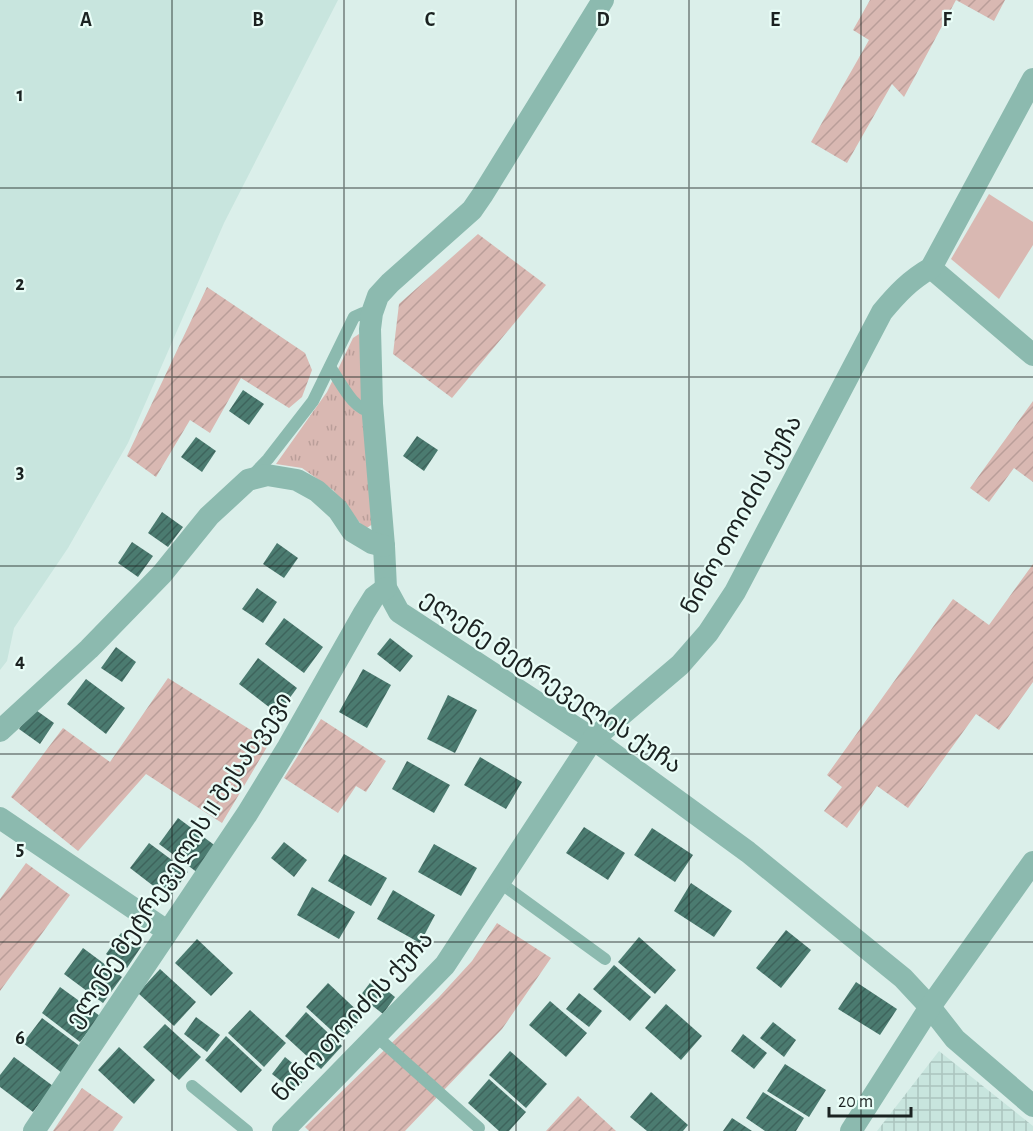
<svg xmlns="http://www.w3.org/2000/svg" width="1033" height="1131" viewBox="0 0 1033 1131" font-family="'Alegreya Sans','Noto Sans Georgian',sans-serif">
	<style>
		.built { fill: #c8e5de }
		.industrial { fill: url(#industrial-grid) }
		.grass { fill: url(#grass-tufts) }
		.garden { fill: url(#garden-furrows) }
		.pitch { fill: #d9b8b2 }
		.building { fill: url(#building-hatch) }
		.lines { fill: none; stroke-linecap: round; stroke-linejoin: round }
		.lane { stroke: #8cbaaf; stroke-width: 12 }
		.street { stroke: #8cbaaf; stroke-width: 22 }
		.grid { fill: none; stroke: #1b2221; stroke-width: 1.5; stroke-opacity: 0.55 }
		.labels { text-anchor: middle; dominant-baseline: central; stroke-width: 4.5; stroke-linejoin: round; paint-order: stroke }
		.street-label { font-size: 24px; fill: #1b2221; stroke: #e9fdf7 }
		.grid-label { font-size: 20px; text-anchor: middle; font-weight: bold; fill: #1b2221; stroke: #e9fdf7; stroke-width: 4.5; stroke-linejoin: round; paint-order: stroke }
	</style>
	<defs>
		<pattern id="industrial-grid" width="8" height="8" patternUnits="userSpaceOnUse" patternTransform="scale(1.5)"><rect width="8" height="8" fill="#c8e5de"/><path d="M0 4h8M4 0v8" fill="none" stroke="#abc4be"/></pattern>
		<pattern id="grass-tufts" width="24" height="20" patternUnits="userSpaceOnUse" patternTransform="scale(1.5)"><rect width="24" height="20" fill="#d9b8b2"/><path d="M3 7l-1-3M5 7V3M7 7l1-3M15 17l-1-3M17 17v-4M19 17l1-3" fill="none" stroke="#ba9e99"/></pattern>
		<pattern id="garden-furrows" width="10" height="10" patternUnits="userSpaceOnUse" patternTransform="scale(1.5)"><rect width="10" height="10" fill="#d9b8b2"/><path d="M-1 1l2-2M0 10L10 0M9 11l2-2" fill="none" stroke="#ba9e99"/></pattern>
		<pattern id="building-hatch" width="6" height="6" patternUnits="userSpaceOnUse" patternTransform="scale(1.5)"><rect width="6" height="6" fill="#4b7b70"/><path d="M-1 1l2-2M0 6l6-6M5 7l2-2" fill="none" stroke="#3e645c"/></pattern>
	</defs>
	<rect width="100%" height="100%" fill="#dbefea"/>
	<!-- built -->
	<polygon class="built" points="0,0 338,0 224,223 128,443 68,548 14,628 7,661 0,670"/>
	<!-- industrial -->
	<polygon class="industrial" points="939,1051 1033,1126 1033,1131 877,1131"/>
	<!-- grass -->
	<polygon class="grass" points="359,334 361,338 373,524 365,529 333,490 302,468 276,464 327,392 353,338"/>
	<!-- garden -->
	<g class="garden">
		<polygon points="870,0 1005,0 994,21 956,0 904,97 892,84 847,163 811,142 869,40 853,30"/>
		<polygon points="478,234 546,285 452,398 393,354 399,304"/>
		<polygon points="207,287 305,353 312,370 302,397 289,408 241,378 210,433 190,420 156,477 127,456"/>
		<polygon points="1033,401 1033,482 1014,468 989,502 970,488"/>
		<polygon points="1033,564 1033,682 999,730 976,714 908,808 877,786 847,828 824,811 842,787 827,775 953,599 989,625"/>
		<polygon points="168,678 270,742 222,823 146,774 78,851 11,797 63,728 110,762"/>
		<polygon points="321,719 386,761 366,792 356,786 338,813 284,778"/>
		<polygon points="26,863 70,895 0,991 0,899"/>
		<polygon points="497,923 551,958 502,1029 405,1131 309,1131 305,1127 439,997 472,961"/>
		<polygon points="82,1088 123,1117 113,1131 53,1131"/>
		<polygon points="578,1096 616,1131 546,1131"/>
	</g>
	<!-- pitch -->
	<polygon class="pitch" points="989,194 1033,222 1033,245 999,299 951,259"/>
	<!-- building -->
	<g class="building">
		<polygon points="243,390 264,404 249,425 229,411"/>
		<polygon points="417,436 438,450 424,471 403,456"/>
		<polygon points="196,437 216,451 202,472 181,457"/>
		<polygon points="162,512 183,527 168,547 148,533"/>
		<polygon points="132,542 153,556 138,577 118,563"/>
		<polygon points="277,543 298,558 284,578 263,564"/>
		<polygon points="257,588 277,602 263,623 242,609"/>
		<polygon points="284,618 323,647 304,673 265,644"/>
		<polygon points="390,638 413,656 400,672 377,654"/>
		<polygon points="116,647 136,662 122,682 101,668"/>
		<polygon points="258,658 297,688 278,714 239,684"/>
		<polygon points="363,669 391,685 367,728 339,712"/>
		<polygon points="86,679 125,708 106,734 67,704"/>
		<polygon points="448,695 477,710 455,753 427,739"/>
		<polygon points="33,708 54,723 40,744 19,729"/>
		<polygon points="480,757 522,782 506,809 464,785"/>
		<polygon points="407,761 450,785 434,813 392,789"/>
		<polygon points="178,818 217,847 198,873 159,844"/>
		<polygon points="584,827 625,853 608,880 566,853"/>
		<polygon points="652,828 693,855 675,882 634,855"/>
		<polygon points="284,842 307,860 294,877 271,858"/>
		<polygon points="149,843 188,872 169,898 130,868"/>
		<polygon points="434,844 477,868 461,896 418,872"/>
		<polygon points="344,854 387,878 371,906 328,881"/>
		<polygon points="691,883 732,911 714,937 674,911"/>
		<polygon points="312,887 355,912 339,939 297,915"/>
		<polygon points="393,890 435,915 420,943 377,919"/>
		<polygon points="786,930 811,950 781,988 756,968"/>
		<polygon points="121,933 141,947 127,968 106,954"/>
		<polygon points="639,937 676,970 655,994 618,962"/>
		<polygon points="197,939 233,973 211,996 175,963"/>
		<polygon points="83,948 122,977 103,1003 64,974"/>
		<polygon points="614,965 651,997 630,1021 593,989"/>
		<polygon points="160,969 196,1002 174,1026 138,993"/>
		<polygon points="373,979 395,997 383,1014 360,996"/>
		<polygon points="856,982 897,1009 880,1035 838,1009"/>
		<polygon points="328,983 364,1017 342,1040 306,1007"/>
		<polygon points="60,987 100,1016 80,1042 42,1013"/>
		<polygon points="579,993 602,1011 589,1027 566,1009"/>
		<polygon points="550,1001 587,1033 566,1057 529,1025"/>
		<polygon points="666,1004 702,1036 681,1060 645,1028"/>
		<polygon points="250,1010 286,1043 264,1067 228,1033"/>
		<polygon points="306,1012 342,1046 321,1069 285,1036"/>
		<polygon points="196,1017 220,1035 207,1052 184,1034"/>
		<polygon points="42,1018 81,1047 62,1073 23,1043"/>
		<polygon points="773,1022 796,1040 784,1057 760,1038"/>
		<polygon points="165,1024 201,1057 179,1080 143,1047"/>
		<polygon points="743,1034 767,1053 754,1069 731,1051"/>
		<polygon points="226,1036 262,1070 241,1093 205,1060"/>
		<polygon points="119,1047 155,1080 134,1104 98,1070"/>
		<polygon points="510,1051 547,1084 526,1108 489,1075"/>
		<polygon points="14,1057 53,1086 33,1112 0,1087 0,1075"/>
		<polygon points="285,1057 307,1075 295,1092 272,1074"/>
		<polygon points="785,1064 826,1090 809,1117 767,1091"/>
		<polygon points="489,1079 526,1112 509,1131 499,1131 468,1103"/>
		<polygon points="651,1092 688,1125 683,1131 647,1131 630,1117"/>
		<polygon points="763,1092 804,1118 796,1131 765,1131 746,1118"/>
		<polygon points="732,1118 752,1131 723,1131"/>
	</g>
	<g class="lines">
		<!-- lane -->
		<g class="lane">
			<path d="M 330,367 C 341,382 352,410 373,412"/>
			<polyline points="252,476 268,459 313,401 354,317 363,313 372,313"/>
			<polyline points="499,882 605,959"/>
			<polyline points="376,1036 479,1128"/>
			<polyline points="192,1086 247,1131"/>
		</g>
		<!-- street -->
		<g class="street">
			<polyline points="603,0 483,194 472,210 390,283 378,296 372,313 370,329 372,404 384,546 386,588 399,612 593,739 748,852 903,978 930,1007 955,1039 1033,1106"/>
			<polyline points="931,268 1033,355"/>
			<polyline points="0,731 89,649 162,574 209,516 248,480 267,475 297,480 317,491 338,510 352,531 372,543 384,546"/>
			<polyline points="0,818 167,931"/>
			<polyline points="34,1131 247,814 288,747 364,613 374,597 386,588"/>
			<path d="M 283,1131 L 445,965 L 593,739 L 680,665 L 708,633 L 735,592 L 882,312 C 897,294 910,280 931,268 L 1033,79"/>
			<polyline points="851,1131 930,1007 1033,862"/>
		</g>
	</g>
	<!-- grid -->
	<path class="grid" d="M 172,0 L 172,1131M 344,0 L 344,1131M 516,0 L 516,1131M 689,0 L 689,1131M 861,0 L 861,1131M 0,188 L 1033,188M 0,377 L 1033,377M 0,566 L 1033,566M 0,754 L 1033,754M 0,942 L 1033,942"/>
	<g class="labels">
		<!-- street labels -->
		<g class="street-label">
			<text transform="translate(742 515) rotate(-61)">ნინო თოიძის ქუჩა</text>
			<text transform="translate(551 682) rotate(34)">ელენე მეტრეველის ქუჩა</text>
			<text transform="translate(179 860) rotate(-57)">ელენე მეტრეველის II შესახვევი</text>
			<text transform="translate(353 1017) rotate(-47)">ნინო თოიძის ქუჩა</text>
		</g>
	</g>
	<g class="grid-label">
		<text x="86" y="26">A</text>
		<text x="258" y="26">B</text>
		<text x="430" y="26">C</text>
		<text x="603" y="26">D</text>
		<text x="775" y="26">E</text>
		<text x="947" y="26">F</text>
		<text x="20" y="101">1</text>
		<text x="20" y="290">2</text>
		<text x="20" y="478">3</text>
		<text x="20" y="667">4</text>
		<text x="20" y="855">5</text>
		<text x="20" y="1044">6</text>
	</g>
	<!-- scale -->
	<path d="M829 1107v9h82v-9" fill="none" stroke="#1b2221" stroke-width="3"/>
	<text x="838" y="1107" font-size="18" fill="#1b2221" stroke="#e9fdf7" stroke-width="4.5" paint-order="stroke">20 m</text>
</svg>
